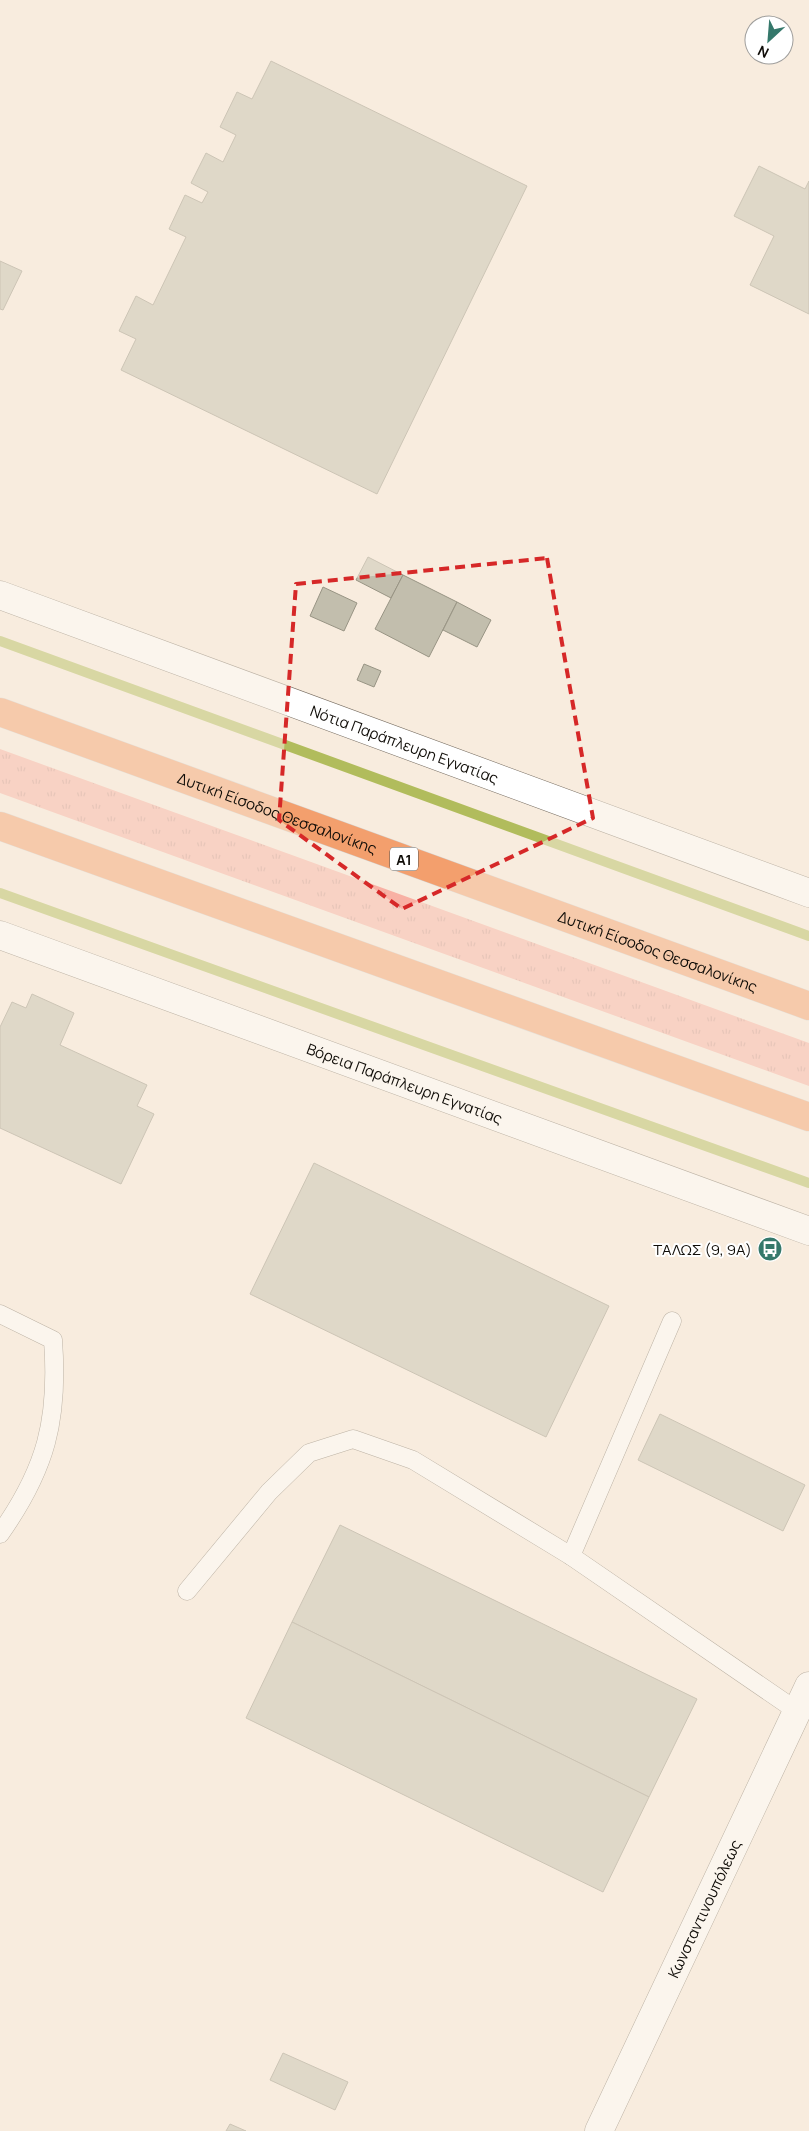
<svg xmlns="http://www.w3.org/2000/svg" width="809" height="2131" viewBox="0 0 809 2131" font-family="Manrope,sans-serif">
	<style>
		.grass { fill: url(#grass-tufts) }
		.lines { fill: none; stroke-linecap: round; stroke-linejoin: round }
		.stream { stroke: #b1bc5c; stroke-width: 10 }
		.building { fill: #c2bead; stroke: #989484 }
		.service-casing { stroke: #766c60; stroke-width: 19 }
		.minor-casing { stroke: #766c60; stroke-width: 29 }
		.motorway-casing { stroke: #d4d3d2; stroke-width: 29 }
		.service { stroke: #fff; stroke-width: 18 }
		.minor { stroke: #fff; stroke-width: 28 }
		.motorway { stroke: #f39f6d; stroke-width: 28 }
		.marked { fill: none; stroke: #d62828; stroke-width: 4; stroke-dasharray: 10 6; stroke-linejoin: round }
		.labels { text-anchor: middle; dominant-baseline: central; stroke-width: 4; stroke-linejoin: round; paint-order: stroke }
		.shield { fill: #fff; stroke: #575551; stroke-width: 1 }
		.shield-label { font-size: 14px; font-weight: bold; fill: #0f0c07 }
		.street-label { font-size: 15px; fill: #0f0c07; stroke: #fff }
		.poi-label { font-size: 15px; fill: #0f0c07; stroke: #fff; text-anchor: end }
	</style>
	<defs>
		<pattern id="grass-tufts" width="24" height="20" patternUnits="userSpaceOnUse" patternTransform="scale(1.25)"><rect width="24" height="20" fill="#f8b1a4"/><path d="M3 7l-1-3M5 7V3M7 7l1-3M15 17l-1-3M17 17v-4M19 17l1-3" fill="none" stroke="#d3978c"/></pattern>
	</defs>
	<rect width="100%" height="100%" fill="#f8ecde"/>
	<!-- grass -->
	<polygon class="grass" points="0,749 809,1043 809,1086 0,793"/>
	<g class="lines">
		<!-- stream -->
		<g class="stream">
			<polyline points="0,641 809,936"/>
			<polyline points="0,893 809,1183"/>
		</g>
	</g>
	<!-- building -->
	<g class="building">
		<polygon points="271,61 527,186 377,494 121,370 136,339 119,331 136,296 153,305 186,237 169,229 185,195 202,203 208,192 191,183 206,153 223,162 236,135 220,127 237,92 252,99"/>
		<polygon points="759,166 805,189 809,181 809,314 750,285 774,236 734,216"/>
		<polygon points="0,261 22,271 3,310 0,309"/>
		<polygon points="368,557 403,575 391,598 356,580"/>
		<polygon points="403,575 457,602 429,657 375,629"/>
		<polygon points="323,587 357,603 344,631 310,616"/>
		<polygon points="457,602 491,620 477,647 443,630"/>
		<polygon points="364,664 381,671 374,687 357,680"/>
		<polygon points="32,994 74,1013 60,1045 147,1085 137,1106 154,1114 121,1184 0,1128 0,1027 12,1002 26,1008"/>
		<polygon points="314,1163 609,1306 546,1437 250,1294"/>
		<polygon points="660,1414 805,1485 783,1531 638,1460"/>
		<polygon points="340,1525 697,1699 649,1797 292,1622"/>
		<polygon points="292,1622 649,1797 603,1892 246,1718"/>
		<polygon points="283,2053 348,2082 335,2110 270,2080"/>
		<polygon points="230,2124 246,2131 226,2131"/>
	</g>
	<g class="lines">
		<defs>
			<g id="service">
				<path d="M 0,1314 L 53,1340 C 59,1420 46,1469 0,1534"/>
				<polyline points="571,1556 672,1321"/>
				<polyline points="187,1591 269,1492 309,1453 353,1439 413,1460 571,1556 797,1711"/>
			</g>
			<g id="minor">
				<path id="s1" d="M 0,595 L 809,893"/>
				<path id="s2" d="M 0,935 L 809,1231"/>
				<path id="s3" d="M 599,2131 L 809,1686"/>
			</g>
			<g id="motorway">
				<path id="s4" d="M 0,712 L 809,1006"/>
				<polyline points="0,826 809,1117"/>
			</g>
		</defs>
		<!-- service casing -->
		<use href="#service" class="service-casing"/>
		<!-- minor casing -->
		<use href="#minor" class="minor-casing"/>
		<!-- motorway casing -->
		<use href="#motorway" class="motorway-casing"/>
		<!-- service -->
		<use href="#service" class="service"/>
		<!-- minor -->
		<use href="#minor" class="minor"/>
		<!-- motorway -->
		<use href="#motorway" class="motorway"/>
	</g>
	<!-- marked area -->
	<path d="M0 0H809V2131H0ZM 547,558 L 593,818 L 402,909 L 279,820 L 296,584 Z" fill="#f8ecde" fill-opacity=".55" fill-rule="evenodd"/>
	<path class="marked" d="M 547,558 L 593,818 L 402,909 L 279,820 L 296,584 Z"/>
	<!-- icons -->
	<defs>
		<symbol id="bus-disc" viewBox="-11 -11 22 22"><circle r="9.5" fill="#35786b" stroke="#fff"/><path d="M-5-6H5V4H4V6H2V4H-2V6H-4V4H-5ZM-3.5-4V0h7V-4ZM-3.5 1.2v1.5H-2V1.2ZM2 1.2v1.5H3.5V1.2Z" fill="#fff"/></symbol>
	</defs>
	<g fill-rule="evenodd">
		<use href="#bus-disc" x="756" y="1235" width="28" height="28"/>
	</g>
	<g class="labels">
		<!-- shield labels -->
		<rect class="shield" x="390" y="847.5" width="28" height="23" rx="4"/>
		<g class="shield-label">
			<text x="404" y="859">Α1</text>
		</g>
		<!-- street labels -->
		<g class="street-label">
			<text stroke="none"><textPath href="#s1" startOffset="431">Νότια Παράπλευρη Εγνατίας</textPath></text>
			<text stroke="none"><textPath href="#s4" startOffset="295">Δυτική Είσοδος Θεσσαλονίκης</textPath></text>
			<text stroke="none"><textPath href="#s4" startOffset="700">Δυτική Είσοδος Θεσσαλονίκης</textPath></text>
			<text stroke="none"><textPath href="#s2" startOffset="431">Βόρεια Παράπλευρη Εγνατίας</textPath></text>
			<text stroke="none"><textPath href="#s3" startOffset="246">Κωνσταντινουπόλεως</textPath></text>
		</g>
		<!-- poi labels -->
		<g class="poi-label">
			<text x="752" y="1249">ΤΑΛΩΣ (9, 9Α)</text>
		</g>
	</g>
	<!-- north arrow -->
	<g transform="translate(769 40) rotate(206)"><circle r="24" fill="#ffffff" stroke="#9f9e9c"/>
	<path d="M0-4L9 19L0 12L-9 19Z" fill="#35786b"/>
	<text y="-8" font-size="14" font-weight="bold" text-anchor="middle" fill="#0f0c07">N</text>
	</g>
</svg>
